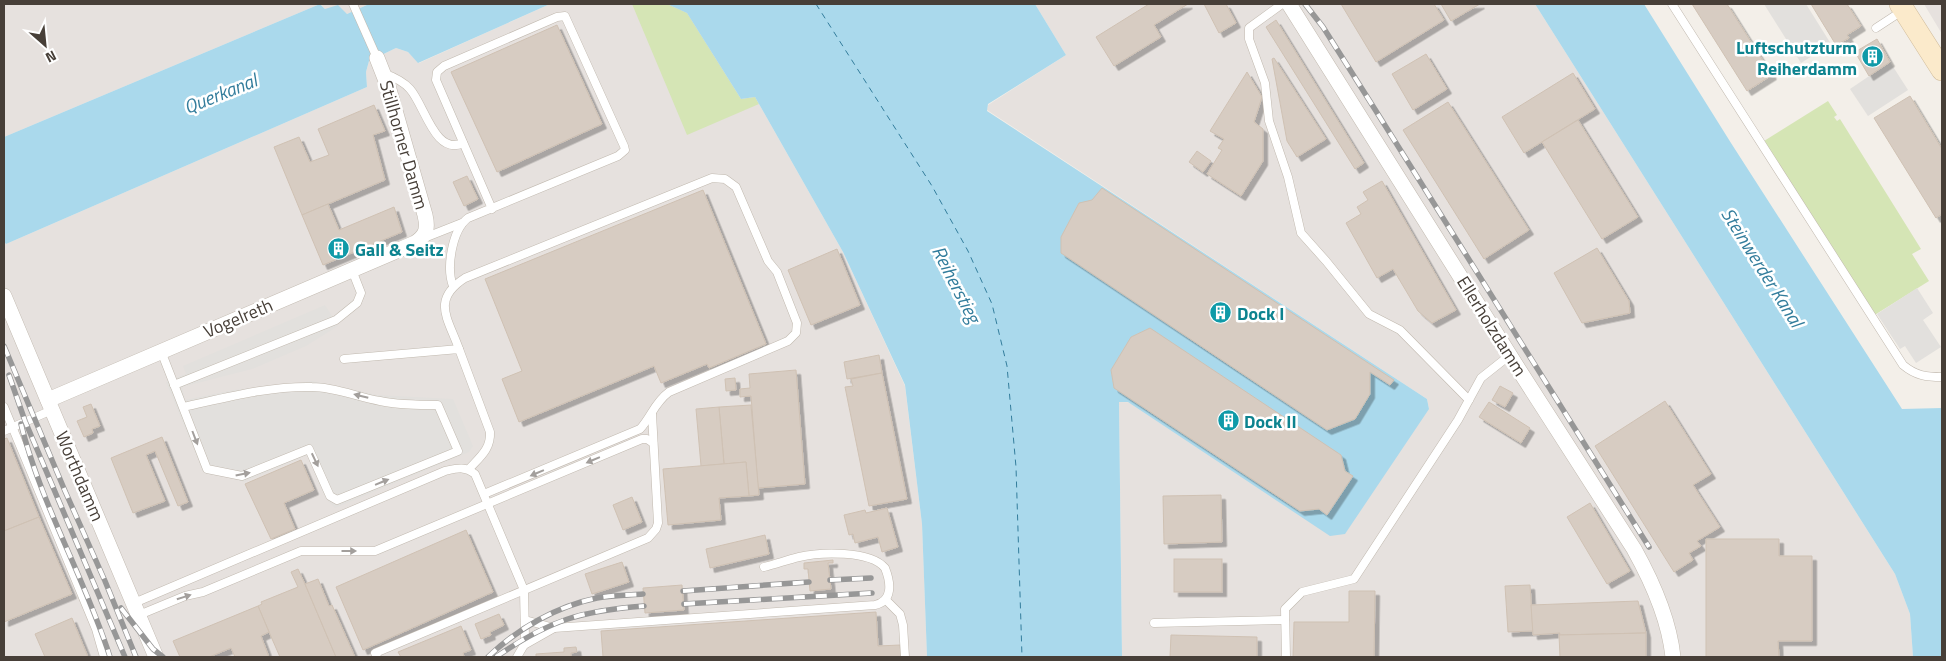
<svg xmlns="http://www.w3.org/2000/svg" width="1946" height="661" viewBox="0 0 1946 661" font-family="'Titillium Web',sans-serif">
	<style>
		.industrial { fill: #e6e1de }
		.green { fill: #d5e5b5 }
		.parking { fill: #e2e0dd }
		.water { fill: #aad9ec }
		.lines { fill: none; stroke-linecap: round; stroke-linejoin: round }
		.ferry { stroke: #337d9c; stroke-width: 1; stroke-dasharray: 6 5; stroke-linecap: butt }
		.building { fill: #d7ccc2; stroke: #cfc1b3; filter: url(#shadow) }
		.lane-casing { stroke: #c1b9af; stroke-width: 9 }
		.street-casing { stroke: #c1b9af; stroke-width: 16 }
		.secondary-casing { stroke: #d0bc9b; stroke-width: 22 }
		.lane { stroke: #fff; stroke-width: 8 }
		.street { stroke: #fff; stroke-width: 15 }
		.secondary { stroke: #fbeacb; stroke-width: 21 }
		.rail-casing { stroke: #979797; stroke-width: 5.5 }
		.rail { stroke: #fff; stroke-width: 4; stroke-dasharray: 11; stroke-linecap: butt }
		.oneway { fill: #a39f9c }
		.labels { text-anchor: middle; dominant-baseline: central; stroke-width: 5; stroke-linejoin: round; paint-order: stroke }
		.culture-label { font-size: 18px; font-weight: bold; fill: #0d838f; stroke: #fff; text-anchor: start }
		.street-label { font-size: 18px; fill: #473f38; stroke: #fff }
		.water-label { font-size: 19px; font-style: italic; fill: #337d9c; stroke: #fff }
	</style>
	<defs>
		<filter id="shadow"><feDropShadow dx="4.5" dy="4.5" stdDeviation="0" flood-color="#0004"/></filter>
	</defs>
	<rect width="100%" height="100%" fill="#f3efe9"/>
	<!-- industrial -->
	<g class="industrial">
		<polygon points="4,4 320,4 4,137"/>
		<polygon points="321,4 369,4 347,14 325,9"/>
		<polygon points="550,4 667,4 687,12 741,99 755,97 843,252 905,386 922,524 927,657 4,657 4,242 6,244 367,87 366,72 369,61 396,48 408,52 419,63"/>
		<polygon points="1035,4 1535,4 1895,574 1910,614 1913,657 1122,657 1119,402 1429,409 1427,399 987,110 988,105 1066,55"/>
		<polygon points="1924,4 1942,4 1942,34"/>
	</g>
	<!-- green -->
	<g class="green">
		<polygon points="632,4 667,4 687,13 741,99 755,97 759,104 687,135"/>
		<polygon points="1828,101 1837,115 1834,117 1837,121 1840,119 1921,249 1912,254 1929,281 1873,316 1764,141"/>
	</g>
	<!-- parking -->
	<g class="parking">
		<polygon points="1764,4 1806,4 1831,44 1801,63"/>
		<polygon points="1890,62 1908,90 1868,116 1850,89"/>
		<polygon points="1917,288 1933,313 1923,320 1941,347 1916,363 1905,346 1900,349 1877,314"/>
		<polygon points="325,305 338,326 306,346 252,369 182,387 185,400 234,390 312,381 377,395 453,399 473,446 469,452 335,508 326,499 307,455 244,482 203,471 166,382 186,374 183,366"/>
	</g>
	<!-- water -->
	<g class="water">
		<polygon points="320,4 325,9 338,5 347,14 369,4 550,4 418,63 408,52 396,48 369,61 366,72 367,87 6,244 4,242 4,137"/>
		<polygon points="667,4 991,4 1007,5 1010,4 1035,4 1066,55 988,104 987,111 1427,399 1429,409 1345,534 1330,536 1128,402 1119,402 1122,657 927,657 922,524 905,385 843,252 755,97 741,99 687,13"/>
		<polygon points="1535,4 1644,4 1731,143 1902,409 1942,408 1942,657 1913,657 1910,614 1895,574"/>
	</g>
	<g class="lines">
		<!-- ferry -->
		<polyline class="ferry" points="816,4 932,186 968,251 992,304 1007,366 1016,467 1022,657"/>
	</g>
	<!-- building -->
	<g class="building">
		<polygon points="1149,4 1188,4 1154,25 1161,37 1114,66 1096,37"/>
		<polygon points="1204,4 1226,4 1236,23 1219,33"/>
		<polygon points="1341,4 1434,4 1444,20 1376,62"/>
		<polygon points="1441,4 1480,4 1451,21"/>
		<polygon points="1692,4 1727,4 1772,75 1747,91"/>
		<polygon points="1811,4 1847,4 1861,26 1847,35 1849,38 1836,45"/>
		<polygon points="1276,20 1364,163 1355,169 1266,27"/>
		<polygon points="557,25 602,124 497,172 451,72"/>
		<polygon points="1877,39 1890,62 1869,76 1855,52"/>
		<polygon points="1426,54 1447,89 1413,110 1392,74"/>
		<polygon points="1274,58 1326,139 1297,157 1287,141 1272,59"/>
		<polygon points="1247,72 1262,97 1254,122 1263,129 1263,161 1241,196 1207,174 1222,150 1218,148 1224,139 1210,131"/>
		<polygon points="1573,73 1595,109 1524,153 1502,117"/>
		<polygon points="1910,96 1942,149 1942,214 1936,218 1874,118"/>
		<polygon points="1448,102 1529,230 1484,259 1403,130"/>
		<polygon points="374,105 385,131 373,135 385,180 302,215 274,147 299,137 310,162 329,155 318,129"/>
		<polygon points="1578,120 1638,217 1602,239 1542,142"/>
		<polygon points="1197,151 1211,161 1203,172 1189,162"/>
		<polygon points="467,176 478,199 464,206 453,182"/>
		<polygon points="1382,181 1456,310 1432,323 1418,311 1393,269 1377,278 1346,223 1361,214 1357,207 1368,200 1363,192"/>
		<polygon points="1102,188 1394,380 1390,385 1370,372 1370,394 1355,419 1327,430 1061,253 1061,237 1079,203 1092,200"/>
		<polygon points="703,190 766,344 709,368 707,364 661,383 654,366 519,422 502,379 522,371 485,279"/>
		<polygon points="328,204 339,230 394,207 402,232 323,265 302,215"/>
		<polygon points="1597,248 1629,301 1630,313 1582,323 1554,273"/>
		<polygon points="837,249 860,305 811,325 788,270"/>
		<polygon points="1150,328 1341,455 1345,471 1353,476 1327,515 1319,509 1300,511 1114,388 1111,370 1131,337"/>
		<polygon points="879,355 882,373 847,379 844,362"/>
		<polygon points="796,370 805,484 758,488 751,396 740,397 740,389 750,388 749,374"/>
		<polygon points="882,373 907,499 869,506 845,387 853,386 851,379"/>
		<polygon points="735,378 736,390 726,391 725,379"/>
		<polygon points="1500,386 1513,393 1505,407 1492,400"/>
		<polygon points="1665,401 1711,474 1693,485 1720,527 1697,541 1701,546 1689,553 1693,560 1674,572 1595,446"/>
		<polygon points="1489,402 1530,428 1521,443 1479,417"/>
		<polygon points="91,404 100,426 92,429 93,433 84,437 77,421 87,417 83,407"/>
		<polygon points="751,405 759,495 749,496 746,462 724,464 719,407"/>
		<polygon points="719,407 724,464 701,466 696,409"/>
		<polygon points="162,437 188,502 178,506 155,451 146,455 165,501 133,513 111,458"/>
		<polygon points="7,438 39,517 4,531 4,439"/>
		<polygon points="301,460 314,490 284,503 295,529 271,539 245,484"/>
		<polygon points="746,462 749,496 719,498 721,520 668,525 663,469"/>
		<polygon points="1221,495 1222,542 1164,544 1163,496"/>
		<polygon points="632,497 642,522 623,530 613,505"/>
		<polygon points="1590,503 1630,571 1607,584 1567,517"/>
		<polygon points="887,508 898,547 882,552 878,537 855,543 853,534 849,535 844,515 865,510 866,513"/>
		<polygon points="39,517 72,594 4,622 4,531"/>
		<polygon points="466,530 493,592 363,650 336,587"/>
		<polygon points="765,535 769,554 710,568 706,549"/>
		<polygon points="1706,539 1779,539 1779,556 1812,556 1812,641 1778,641 1779,657 1706,657"/>
		<rect x="1174" y="559" width="48" height="33"/>
		<polygon points="833,560 833,563 828,563 831,589 810,591 808,569 804,569 804,563"/>
		<polygon points="622,562 629,582 592,594 585,574"/>
		<polygon points="298,569 305,584 336,657 280,657 269,632 258,606 262,604 261,602 298,587 291,572"/>
		<polygon points="318,579 329,606 332,605 355,657 336,657 305,584"/>
		<polygon points="682,585 684,610 645,613 643,588"/>
		<polygon points="1530,585 1533,631 1508,632 1505,586"/>
		<polygon points="1349,591 1375,591 1374,657 1293,657 1294,622 1349,622"/>
		<polygon points="1638,601 1646,633 1559,635 1560,633 1533,635 1531,605"/>
		<polygon points="258,606 269,632 261,636 269,657 235,657 231,648 209,657 180,657 173,641"/>
		<polygon points="876,612 878,646 900,645 901,657 603,657 601,631"/>
		<polygon points="499,614 504,625 490,632 491,635 481,639 475,624"/>
		<polygon points="72,618 88,657 45,657 35,634"/>
		<polygon points="461,626 471,650 463,653 464,657 401,657 398,652"/>
		<polygon points="1646,633 1646,657 1560,657 1559,635"/>
		<polygon points="1171,635 1257,637 1257,657 1170,657"/>
		<polygon points="576,647 577,652 571,653 571,657 536,657 536,654 564,652 564,648"/>
	</g>
	<g class="lines">
		<defs>
			<g id="lane">
				<polyline points="353,4 377,58"/>
				<polyline points="1282,4 1249,28 1249,39 1265,83 1269,121 1288,177 1301,233 1326,261 1369,314 1400,330 1469,400"/>
				<path d="M 1672,4 L 1903,365 C 1916,376 1927,377 1942,377"/>
				<polyline points="1876,28 1902,11"/>
				<path d="M 383,73 C 394,77 403,81 410,89 C 425,106 435,156 463,143"/>
				<polyline points="424,238 462,223"/>
				<path d="M 453,286 C 446,268 452,230 468,218 L 618,156 L 625,150 L 624,146 L 565,16 L 557,17 L 444,66 L 437,72 L 436,80 L 492,209"/>
				<path d="M 459,349 C 448,318 431,300 465,278 L 712,178 L 725,179 L 736,187 L 768,261 L 777,272 L 797,323 L 796,333 L 788,341 L 669,392 C 655,402 651,417 640,429 L 484,494"/>
				<path d="M 161,351 L 207,469 L 242,476 L 309,449 L 330,496 L 337,500 L 458,451 L 438,405 C 418,405 399,405 380,401 C 357,397 335,387 312,387 C 268,386 225,398 183,407"/>
				<path d="M 344,359 L 459,349 L 490,432 C 491,449 480,457 469,469"/>
				<polyline points="174,385 336,320 357,303 361,293 352,270"/>
				<polyline points="4,407 96,629 104,657"/>
				<polyline points="4,431 52,410"/>
				<polyline points="886,600 900,614 903,625 905,657"/>
				<path d="M 134,603 L 445,471 C 458,468 465,466 475,474 L 524,590 L 525,637 L 524,645 L 517,657"/>
				<polyline points="139,615 185,596 203,592 301,551 375,551 642,439 647,439 653,443"/>
				<path d="M 525,620 L 554,628 L 875,605 C 893,601 891,583 885,568 C 870,550 820,552 799,557 C 787,560 776,564 764,567"/>
				<polyline points="1154,623 1285,620"/>
				<polyline points="524,645 554,628"/>
				<polyline points="377,657 375,653 648,538 656,529 658,523 652,414"/>
				<polyline points="1286,657 1285,609 1302,592 1354,579 1458,420 1481,378 1510,355"/>
			</g>
			<g id="street">
				<path d="M 1289,4 L 1519,370 L 1634,549 C 1653,583 1669,619 1673,657"/>
				<polyline points="4,296 156,657"/>
				<path d="M 48,400 L 415,243 C 427,235 428,228 425,215 L 388,86 L 377,58"/>
			</g>
			<polyline id="secondary" points="1900,4 1942,70"/>
		</defs>
		<!-- lane casing -->
		<use href="#lane" class="lane-casing"/>
		<!-- street casing -->
		<use href="#street" class="street-casing"/>
		<!-- secondary casing -->
		<use href="#secondary" class="secondary-casing"/>
		<!-- lane -->
		<use href="#lane" class="lane"/>
		<!-- street -->
		<use href="#street" class="street"/>
		<!-- secondary -->
		<use href="#secondary" class="secondary"/>
		<defs>
			<g id="rail">
				<polyline points="1305,4 1323,27 1376,111 1649,547"/>
				<polyline points="4,346 65,491 105,581 136,657"/>
				<polyline points="9,375 25,421 125,657"/>
				<path d="M 21,424 C 41,505 85,578 110,657"/>
				<polyline points="830,580 871,578"/>
				<polyline points="683,591 809,582"/>
				<polyline points="684,604 872,593"/>
				<polyline points="121,608 153,649 163,657"/>
				<path d="M 488,657 C 517,629 557,606 597,598 C 612,595 628,595 643,594"/>
				<path d="M 496,657 C 550,620 580,611 644,606"/>
			</g>
		</defs>
		<!-- rail casing -->
		<use href="#rail" class="rail-casing"/>
		<!-- rail -->
		<use href="#rail" class="rail"/>
	</g>
	<!-- one-way arrows -->
	<defs><path id="oneway-solid" d="M-6-.8H1V-3.2L6.5 0L1 3.2V.8H-6Z" transform="scale(1.25)"/></defs>
	<g class="oneway">
		<use href="#oneway-solid" transform="translate(361 396) rotate(-166)"/>
		<use href="#oneway-solid" transform="translate(195 438) rotate(69)"/>
		<use href="#oneway-solid" transform="translate(315 460) rotate(65)"/>
		<use href="#oneway-solid" transform="translate(593 460) rotate(157)"/>
		<use href="#oneway-solid" transform="translate(537 473) rotate(157)"/>
		<use href="#oneway-solid" transform="translate(243 474) rotate(-11)"/>
		<use href="#oneway-solid" transform="translate(382 482) rotate(-22)"/>
		<use href="#oneway-solid" transform="translate(349 551)"/>
		<use href="#oneway-solid" transform="translate(184 597) rotate(-17)"/>
	</g>
	<!-- icons -->
	<defs>
		<symbol id="building-disc" viewBox="-11 -11 22 22"><circle r="9.5" fill="#0f9aa8" stroke="#fff"/><path d="M-4-6H4V6H1V3H-1V6H-4ZM-2.5-4.3h1.7v1.8h-1.7ZM.8-4.3h1.7v1.8H.8ZM-2.5-1h1.7V.8h-1.7ZM.8-1h1.7V.8H.8Z" fill="#fff"/></symbol>
	</defs>
	<g fill-rule="evenodd">
		<use href="#building-disc" x="1860" y="44" width="25" height="25"/>
		<use href="#building-disc" x="326" y="236" width="25" height="25"/>
		<use href="#building-disc" x="1208" y="300" width="25" height="25"/>
		<use href="#building-disc" x="1216" y="408" width="25" height="25"/>
	</g>
	<g class="labels">
		<!-- culture labels -->
		<g class="culture-label">
			<text x="1857" y="47" text-anchor="end">Luftschutzturm<tspan x="1857" dy="21">Reiherdamm</tspan></text>
			<text x="355" y="249">Gall &amp; Seitz</text>
			<text x="1237" y="313">Dock I</text>
			<text x="1244" y="421">Dock II</text>
		</g>
		<!-- street labels -->
		<g class="street-label">
			<text transform="translate(404 145) rotate(74)">Stillhorner Damm</text>
			<text transform="translate(238 318) rotate(-23)">Vogelreth</text>
			<text transform="translate(1492 326) rotate(58)">Ellerholzdamm</text>
			<text transform="translate(80 476) rotate(67)">Worthdamm</text>
		</g>
		<!-- water labels -->
		<g class="water-label">
			<text transform="translate(220 93) rotate(-22)">Querkanal</text>
			<text transform="translate(1763 267) rotate(58)">Steinwerder Kanal</text>
			<text transform="translate(957 284) rotate(63)">Reiherstieg</text>
		</g>
	</g>
	<!-- border -->
	<rect width="1946" height="661" fill="none" stroke="#473f38" stroke-width="10"/>
	<!-- north arrow -->
	<g transform="translate(45 45) rotate(153)" stroke="#ffffff" stroke-width="4" paint-order="stroke">
	<path d="M0-4L9 19L0 12L-9 19Z" fill="#473f38"/>
	<text y="-8" font-size="14" font-weight="bold" text-anchor="middle" fill="#473f38">N</text>
	</g>
</svg>
